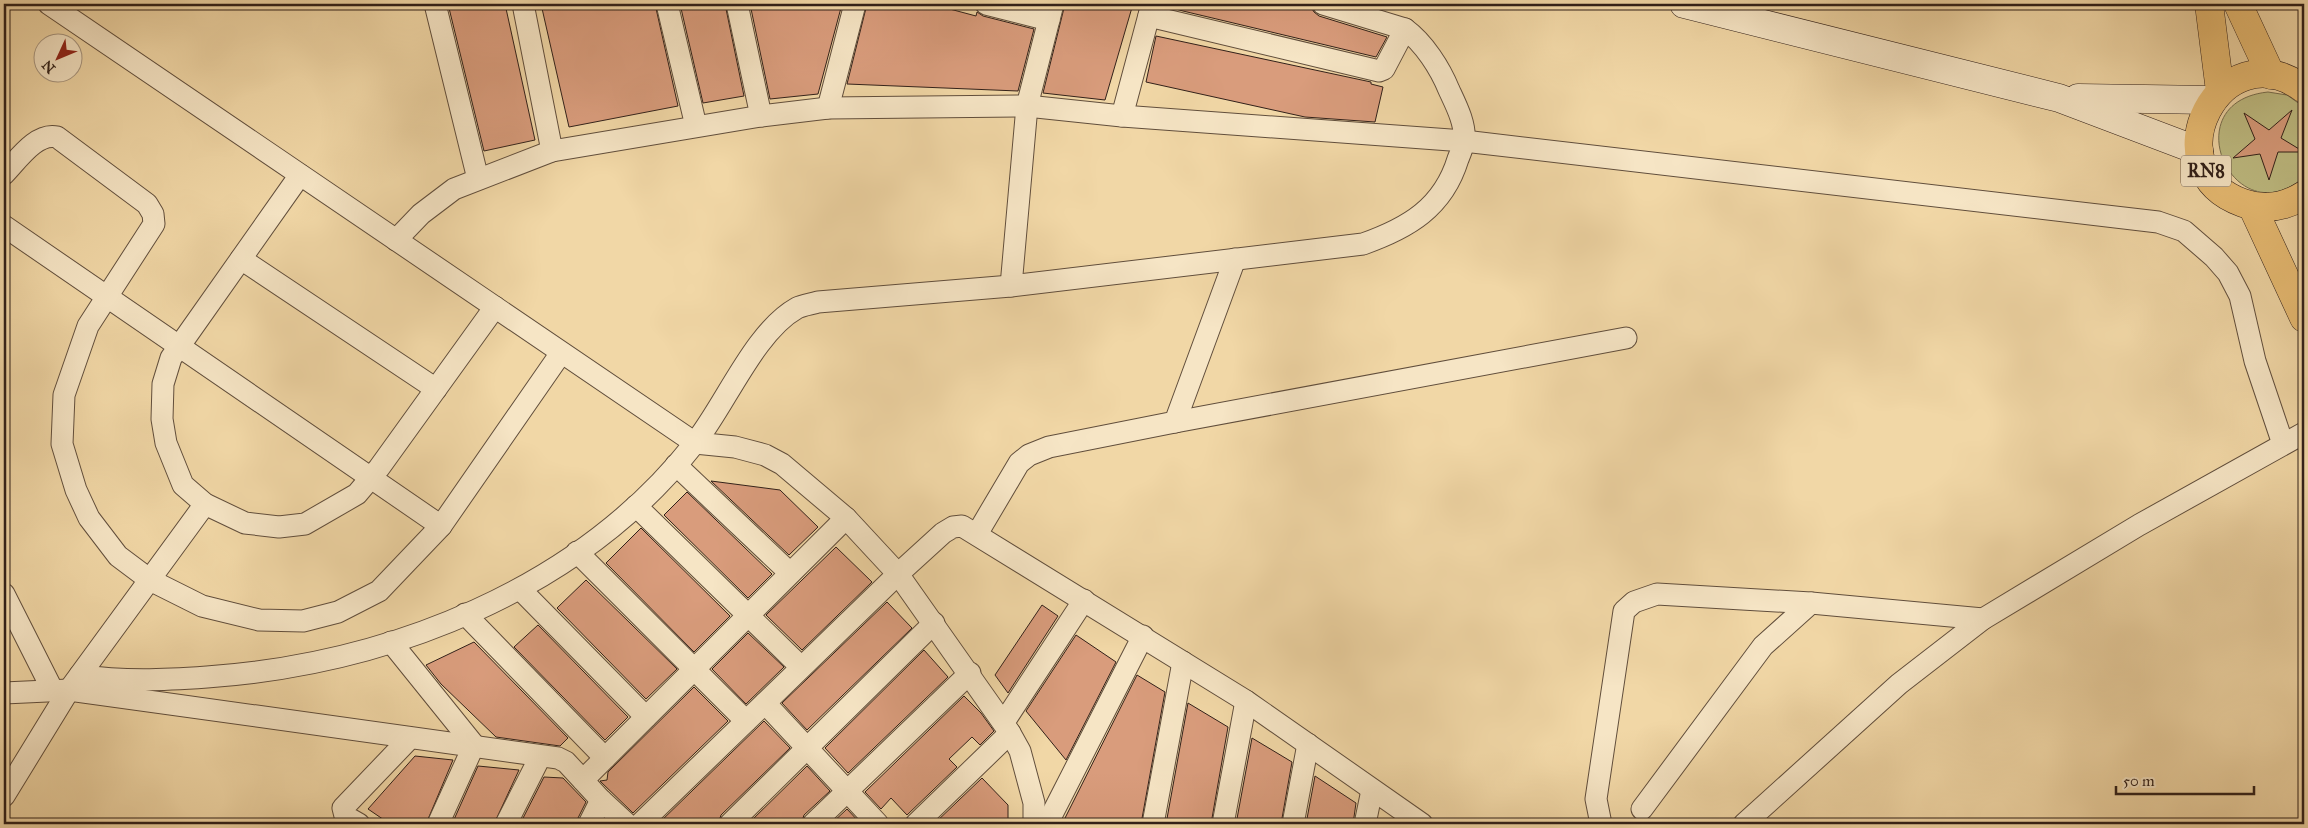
<svg xmlns="http://www.w3.org/2000/svg" width="2308" height="828" viewBox="0 0 2308 828" font-family="'IM FELL Great Primer',serif">
	<style>
		.green { fill: #bfbd83; stroke: #786e4e }
		.building { fill: #d99c7c; stroke: #312019 }
		.lines { fill: none; stroke-linecap: round; stroke-linejoin: round }
		.minor-casing { stroke: #614e3c; stroke-width: 23 }
		.secondary-casing { stroke: #312019; stroke-width: 29 }
		.primary-casing { stroke: #312019; stroke-width: 29 }
		.minor { stroke: #f6e5c5; stroke-width: 21 }
		.secondary { stroke: #f6e5c5; stroke-width: 28 }
		.primary { stroke: #e8bc73; stroke-width: 28 }
		.labels { text-anchor: middle; dominant-baseline: central; stroke-width: 4; stroke-linejoin: round; paint-order: stroke }
		.shield { fill: #f6e5c5; stroke: #6c5b4d; stroke-width: 1 }
		.shield-label { font-size: 18px; font-weight: bold; fill: #312019 }
	</style>
	<rect width="100%" height="100%" fill="#f1d7a6"/>
	<filter id="stains"><feTurbulence type="fractalNoise" baseFrequency=".004" numOctaves="4"/><feColorMatrix values="0 0 0 0 .2 0 0 0 0 .09 0 0 0 0 .02 0 0 0 .5 -.17"/></filter>
	<radialGradient id="worn" r=".72"><stop offset=".6" stop-color="#630" stop-opacity="0"/><stop offset="1" stop-color="#630" stop-opacity=".3"/></radialGradient>
	<!-- green -->
	<path class="green" d="M 2268,92 L 2287,95 L 2304,107 L 2304,177 C 2234,238 2172,102 2268,92 Z"/>
	<!-- building -->
	<g class="building">
		<polygon points="448,4 505,4 535,140 484,151"/>
		<polygon points="541,4 655,4 678,106 569,127"/>
		<polygon points="680,4 725,4 744,96 703,103"/>
		<polygon points="750,4 842,4 818,94 770,99"/>
		<polygon points="867,4 931,4 976,16 977,12 983,16 1034,29 1018,91 847,84"/>
		<polygon points="1065,4 1133,4 1105,100 1043,93"/>
		<polygon points="1173,4 1300,4 1311,7 1314,12 1319,16 1387,37 1376,57 1183,11 1172,8"/>
		<polygon points="1156,36 1371,82 1371,84 1383,87 1375,122 1305,117 1146,82"/>
		<polygon points="2292,110 2281,138 2304,152 2278,152 2269,180 2260,154 2233,158 2255,139 2244,113 2269,130"/>
		<polygon points="711,481 780,490 818,527 789,555"/>
		<polygon points="687,492 772,574 748,598 664,515"/>
		<polygon points="641,528 730,616 694,652 606,563"/>
		<polygon points="836,547 872,582 802,650 766,615"/>
		<polygon points="586,580 677,669 646,699 557,608"/>
		<polygon points="887,602 912,628 807,730 782,703"/>
		<polygon points="1042,605 1058,616 1008,693 995,675"/>
		<polygon points="538,625 628,717 605,740 514,647"/>
		<polygon points="748,633 784,667 746,704 712,669"/>
		<polygon points="1076,635 1116,662 1066,760 1026,711"/>
		<polygon points="474,642 568,738 560,746 496,737 441,684 426,665"/>
		<polygon points="924,650 948,677 848,773 825,748"/>
		<polygon points="1137,675 1165,692 1141,824 1062,824"/>
		<polygon points="694,687 728,721 633,813 600,781 607,780 608,772"/>
		<polygon points="964,696 981,713 994,731 980,745 972,737 949,759 957,767 907,815 891,798 881,809 865,792"/>
		<polygon points="1188,703 1228,727 1211,824 1166,824"/>
		<polygon points="764,721 790,748 721,815 718,824 658,824"/>
		<polygon points="1252,738 1292,762 1281,824 1236,824"/>
		<polygon points="415,756 453,760 426,824 390,824 368,809"/>
		<polygon points="478,766 519,770 494,824 452,824"/>
		<polygon points="807,766 830,791 804,815 801,824 748,824"/>
		<polygon points="1315,776 1356,803 1353,824 1306,824"/>
		<polygon points="544,777 563,778 586,802 575,824 520,824"/>
		<polygon points="982,778 1008,805 1008,824 934,824"/>
		<polygon points="847,809 861,824 831,824"/>
	</g>
	<g class="lines">
		<defs>
			<g id="minor">
				<polyline points="49,4 695,443 735,447 765,455 782,464 846,518 898,574 1010,733 1020,751 1034,803 1034,824"/>
				<polyline points="435,4 478,179"/>
				<polyline points="523,4 552,151 761,116 828,108 1027,106 1122,116 1464,141 2158,222 2184,231 2214,257 2228,273 2240,296 2255,361 2283,444"/>
				<polyline points="667,4 696,126"/>
				<polyline points="737,4 761,116"/>
				<polyline points="986,4 1049,20"/>
				<polyline points="1149,16 1379,71 1384,69 1405,29"/>
				<polyline points="828,108 855,4"/>
				<polyline points="1122,116 1152,4"/>
				<path d="M 4,174 C 17,161 36,132 57,137 L 147,204 L 153,214 L 154,224 L 88,326 L 64,395 L 62,444 L 76,490 L 89,518 L 118,556 L 150,580 L 202,606 L 259,620 L 303,621 L 338,612 L 379,591 L 441,526 L 561,353"/>
				<polyline points="300,175 171,358 163,384 162,419 166,443 183,485 205,504 245,523 279,527 305,524 357,494 379,468 495,307"/>
				<polyline points="4,226 441,526"/>
				<polyline points="396,240 421,214 454,189 552,151"/>
				<polyline points="241,259 436,389"/>
				<polyline points="1011,286 1027,106 1053,4"/>
				<polyline points="1175,422 1626,338"/>
				<polyline points="676,465 790,573"/>
				<polyline points="636,506 801,667"/>
				<polyline points="977,534 1019,463 1029,455 1049,447 1175,422 1235,259"/>
				<polyline points="577,552 746,721"/>
				<polyline points="520,589 646,717"/>
				<polyline points="4,594 53,691"/>
				<polyline points="465,614 605,758"/>
				<polyline points="391,642 474,745 438,824"/>
				<path d="M 80,675 C 123,682 164,680 207,677 C 389,664 579,590 694,444 C 725,406 754,332 797,308 C 803,305 812,304 818,302 L 1011,286 L 1363,244 C 1408,228 1443,208 1458,159 C 1460,154 1463,147 1464,141 C 1466,124 1456,105 1449,90 C 1440,68 1424,43 1405,29 L 1323,4"/>
				<polyline points="4,693 69,690 558,758 566,762 601,800 627,824"/>
				<polyline points="765,703 878,824"/>
				<polyline points="1004,722 1084,600"/>
				<polyline points="583,780 846,518"/>
				<polyline points="4,796 69,690 205,504"/>
				<polyline points="1642,809 1763,646 1811,603"/>
				<polyline points="359,824 345,816 343,808 410,738"/>
				<polyline points="506,824 540,757"/>
				<polyline points="589,824 601,800"/>
				<polyline points="640,824 898,574 943,533 953,527 962,526 1246,701 1422,824"/>
				<polyline points="730,824 934,623"/>
				<polyline points="813,824 970,673"/>
				<polyline points="916,824 1010,733"/>
				<polyline points="1047,824 1143,636"/>
				<polyline points="1153,824 1183,662"/>
				<polyline points="1223,824 1246,701"/>
				<polyline points="1293,824 1308,744"/>
				<polyline points="1365,824 1372,790"/>
				<polyline points="1601,824 1596,799 1624,611 1634,602 1657,594 1811,603 1983,619"/>
				<polyline points="1744,824 1899,684 1983,619 2139,525 2304,433"/>
			</g>
			<g id="secondary">
				<polyline points="1684,4 2059,98 2199,151"/>
				<polyline points="2078,98 2212,100"/>
			</g>
			<g id="primary">
				<polyline points="2209,4 2220,91"/>
				<polyline points="2238,4 2271,75"/>
				<path d="M 2304,89 C 2221,27 2149,170 2243,203 C 2265,211 2285,207 2304,195"/>
				<polyline points="2252,206 2304,318"/>
			</g>
		</defs>
		<!-- minor casing -->
		<use href="#minor" class="minor-casing"/>
		<!-- secondary casing -->
		<use href="#secondary" class="secondary-casing"/>
		<!-- primary casing -->
		<use href="#primary" class="primary-casing"/>
		<!-- minor -->
		<use href="#minor" class="minor"/>
		<!-- secondary -->
		<use href="#secondary" class="secondary"/>
		<!-- primary -->
		<use href="#primary" class="primary"/>
	</g>
	<g class="labels">
		<!-- shield labels -->
		<rect class="shield" x="2181" y="155.5" width="50" height="31" rx="4"/>
		<g class="shield-label">
			<text x="2206" y="171">RN8</text>
		</g>
	</g>
	<!-- margin -->
	<rect width="2308" height="828" fill="none" stroke="#f1d7a6" stroke-width="20"/>
	<rect x="5" y="5" width="2298" height="818" fill="none" stroke="#312019" stroke-width="2.5"/>
	<rect x="10" y="10" width="2288" height="808" fill="none" stroke="#312019"/>
	<!-- north arrow -->
	<g transform="translate(58 58) rotate(226)"><circle r="24" fill="#f6e5c5" stroke="#a79680"/>
	<path d="M0-4L9 19L0 12L-9 19Z" fill="#8f2418"/>
	<text y="-8" font-size="14" font-weight="bold" text-anchor="middle" fill="#312019">N</text>
	</g>
	<!-- scale -->
	<path d="M2116 786v8h138v-8" fill="none" stroke="#312019" stroke-width="2.5"/>
	<text x="2123" y="786" font-size="15" fill="#312019" stroke="#f6e5c5" stroke-width="4" paint-order="stroke">50 m</text>
	<rect width="100%" height="100%" filter="url(#stains)"/>
	<rect width="100%" height="100%" fill="url(#worn)"/>
</svg>
